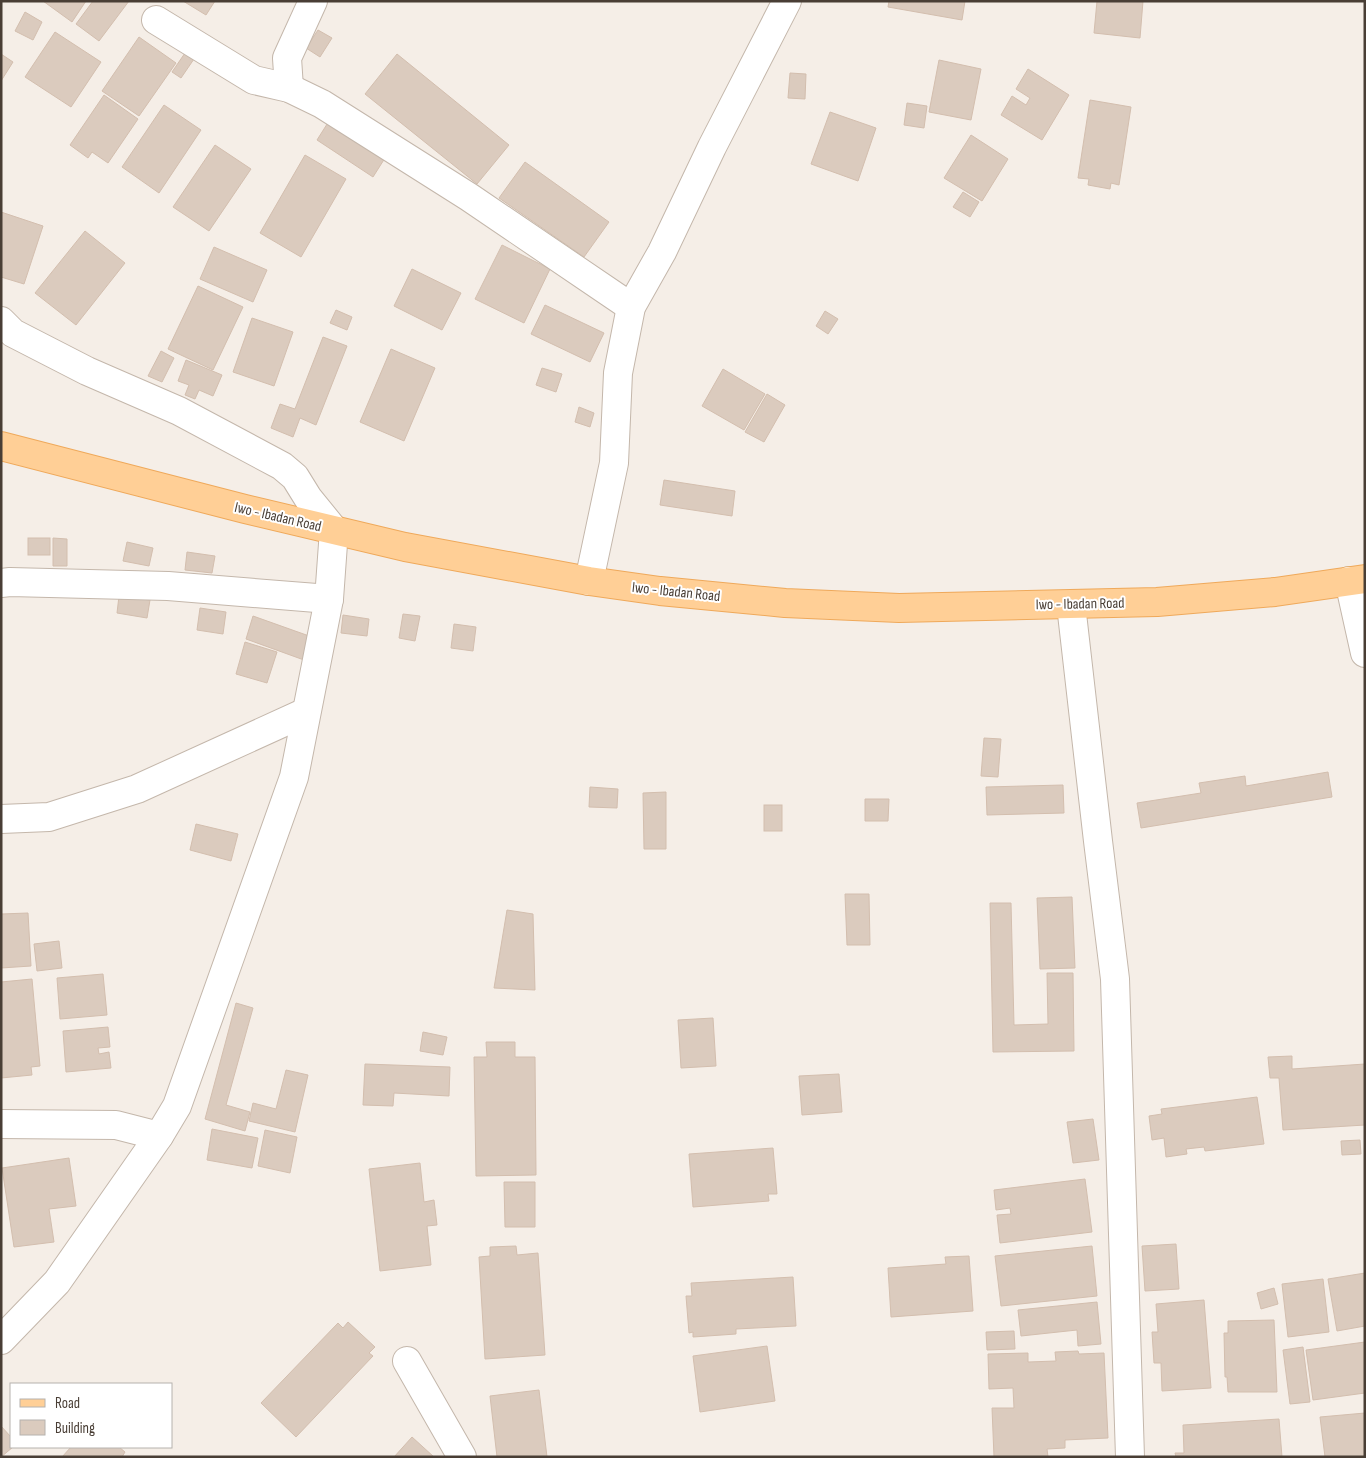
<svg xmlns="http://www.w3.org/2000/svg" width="1366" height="1458" viewBox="0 0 1366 1458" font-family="'Sofia Sans Condensed',sans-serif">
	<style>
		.building { fill: #dbcbbe; stroke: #d3beae }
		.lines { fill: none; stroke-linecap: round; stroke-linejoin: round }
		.minor-casing { stroke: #c4b7ab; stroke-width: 30 }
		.primary-casing { stroke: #efa95b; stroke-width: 30 }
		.minor { stroke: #fff; stroke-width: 28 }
		.primary { stroke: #ffcf96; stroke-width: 28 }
		.labels { text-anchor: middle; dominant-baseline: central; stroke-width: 4; stroke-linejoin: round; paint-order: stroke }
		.street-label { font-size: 15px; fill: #493e35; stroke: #fff }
	</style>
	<rect width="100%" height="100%" fill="#f5eee7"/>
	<!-- building -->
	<g class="building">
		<polygon points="43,1 86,1 72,22"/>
		<polygon points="93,1 129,1 99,41 76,24"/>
		<polygon points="183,1 215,1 206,15"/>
		<polygon points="889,1 965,1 962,20 888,7"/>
		<polygon points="1097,1 1143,1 1140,38 1094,33"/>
		<polygon points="25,12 42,22 33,40 15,31"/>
		<polygon points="318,30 332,38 320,57 306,48"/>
		<polygon points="55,32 101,62 71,107 25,77"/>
		<polygon points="139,37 176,63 139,116 102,91"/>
		<polygon points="185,53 194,59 181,78 172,72"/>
		<polygon points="1,54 13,62 1,81"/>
		<polygon points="397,54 509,145 477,184 365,94"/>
		<polygon points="939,60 981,69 971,120 929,112"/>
		<polygon points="1028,69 1069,95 1042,140 1001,115 1012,96 1026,105 1030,98 1016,89"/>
		<polygon points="790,73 806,74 805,99 788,98"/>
		<polygon points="104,95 138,119 108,163 92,152 88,158 70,145"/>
		<polygon points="1090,100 1131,107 1119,185 1111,183 1110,189 1088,185 1089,179 1078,178"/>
		<polygon points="907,103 927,106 924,128 904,125"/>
		<polygon points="164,105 201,130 159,193 122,167"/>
		<polygon points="830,112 876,128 858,181 811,164"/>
		<polygon points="329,121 385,158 373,177 317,140"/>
		<polygon points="971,135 1008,159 982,201 944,178"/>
		<polygon points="215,145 251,169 209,231 173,207"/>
		<polygon points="305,155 346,179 301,257 260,233"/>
		<polygon points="525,162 609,222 584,257 499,198"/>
		<polygon points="963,192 979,202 970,217 953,207"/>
		<polygon points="1,212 43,226 24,284 1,277"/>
		<polygon points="85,231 125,263 76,325 35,293"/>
		<polygon points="502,245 550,269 524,323 475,299"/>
		<polygon points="214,247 267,270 253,302 200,279"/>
		<polygon points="412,269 461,293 442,330 394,306"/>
		<polygon points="198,286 243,307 213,370 168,349"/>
		<polygon points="545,305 604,333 590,362 531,334"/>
		<polygon points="336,310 352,317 347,330 330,323"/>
		<polygon points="825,311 838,319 828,334 816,326"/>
		<polygon points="252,318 293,332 274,386 233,372"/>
		<polygon points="323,337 347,346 316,425 300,418 293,437 271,428 280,404 295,409"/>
		<polygon points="391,349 435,368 404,441 360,422"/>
		<polygon points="161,351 174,358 162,382 148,376"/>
		<polygon points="186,360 222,375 213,396 199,390 195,399 185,395 189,385 178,381"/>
		<polygon points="542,368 562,374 556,392 536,385"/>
		<polygon points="723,369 765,394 744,430 702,406"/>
		<polygon points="767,394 785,405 764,442 745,432"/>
		<polygon points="579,407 594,413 590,427 575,422"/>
		<polygon points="664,480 735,491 732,516 660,505"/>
		<rect x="28" y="538" width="22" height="17"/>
		<polygon points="53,538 67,539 67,566 53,566"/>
		<polygon points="127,542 153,548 149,566 123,561"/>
		<polygon points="187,552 215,556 212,573 185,570"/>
		<polygon points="119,596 150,600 147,618 117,613"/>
		<polygon points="200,608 226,612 223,634 197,630"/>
		<polygon points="403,614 420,616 415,641 399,638"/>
		<polygon points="343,615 369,619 367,636 341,633"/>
		<polygon points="253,616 312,637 304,660 246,639"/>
		<polygon points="454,624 476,627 473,651 451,648"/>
		<polygon points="245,642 277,652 267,683 236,674"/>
		<polygon points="984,738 1001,739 998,777 981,776"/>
		<polygon points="1328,772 1332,797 1141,828 1137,803 1201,793 1199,783 1245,776 1246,786"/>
		<polygon points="1063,785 1064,813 987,815 986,787"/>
		<polygon points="590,787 618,789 617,808 589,807"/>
		<polygon points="666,792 666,849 644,849 643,793"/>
		<polygon points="865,799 889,799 888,821 865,821"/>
		<rect x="764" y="805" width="18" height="26"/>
		<polygon points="196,824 238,834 231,861 190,850"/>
		<polygon points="845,894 869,894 870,945 847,945"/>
		<polygon points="1072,897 1075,968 1040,969 1037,898"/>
		<polygon points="990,903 1011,903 1014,1025 1048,1024 1047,973 1073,973 1074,1051 993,1052"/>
		<polygon points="507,910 533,914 535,990 494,988"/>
		<polygon points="28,913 31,966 1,968 1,914"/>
		<polygon points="59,941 62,968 37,971 34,944"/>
		<polygon points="103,974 107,1015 60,1019 57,978"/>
		<polygon points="32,979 40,1066 31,1067 32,1075 1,1078 1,982"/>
		<polygon points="236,1003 253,1008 226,1105 250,1112 245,1131 205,1119"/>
		<polygon points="713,1018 716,1066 681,1068 678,1020"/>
		<polygon points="108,1027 110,1047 98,1048 99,1054 109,1052 111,1068 66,1072 63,1031"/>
		<polygon points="423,1032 447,1037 443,1055 420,1051"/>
		<polygon points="486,1042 515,1042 515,1057 535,1057 536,1175 476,1176 474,1057 487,1057"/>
		<polygon points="1292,1056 1292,1069 1365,1064 1365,1125 1283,1130 1279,1078 1270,1078 1268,1057"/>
		<polygon points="365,1064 450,1067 449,1096 394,1093 393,1106 363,1105"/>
		<polygon points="286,1070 308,1075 295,1132 249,1121 253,1103 276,1109"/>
		<polygon points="839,1074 842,1112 802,1115 799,1076"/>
		<polygon points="1257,1097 1264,1144 1205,1151 1204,1147 1186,1149 1187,1154 1166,1157 1164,1138 1152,1140 1149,1116 1162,1114 1161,1109"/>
		<polygon points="1093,1119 1099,1160 1073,1163 1067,1122"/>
		<polygon points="212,1129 258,1138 252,1168 207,1160"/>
		<polygon points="265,1130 297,1137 290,1173 258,1166"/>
		<polygon points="1360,1140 1361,1154 1342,1155 1341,1141"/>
		<polygon points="773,1148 777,1194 768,1194 769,1201 693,1207 689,1154"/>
		<polygon points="69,1158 76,1206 49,1209 54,1242 14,1247 2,1168"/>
		<polygon points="420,1163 424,1202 434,1200 437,1225 427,1226 431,1265 380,1271 369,1169"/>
		<polygon points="1085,1179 1092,1232 1000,1243 997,1215 1011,1214 1010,1208 996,1210 994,1190"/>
		<polygon points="504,1182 535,1182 535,1227 505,1227"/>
		<polygon points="1176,1244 1179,1289 1145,1291 1142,1246"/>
		<polygon points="516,1246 517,1255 538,1253 545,1355 485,1359 479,1257 490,1256 490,1247"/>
		<polygon points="1092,1246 1097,1296 1001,1306 995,1256"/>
		<polygon points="969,1256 973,1311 891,1317 888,1268 946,1264 945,1257"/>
		<polygon points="1365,1273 1365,1326 1337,1331 1328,1279"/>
		<polygon points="793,1277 796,1326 736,1329 736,1334 693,1337 693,1332 689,1333 686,1296 692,1296 691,1283"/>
		<polygon points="1323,1279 1329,1332 1288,1337 1282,1284"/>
		<polygon points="1274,1288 1278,1304 1261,1309 1257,1293"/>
		<polygon points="1204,1300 1211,1388 1162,1391 1161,1363 1154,1363 1152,1332 1158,1332 1156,1304"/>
		<polygon points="1097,1302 1101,1344 1078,1346 1077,1330 1021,1336 1018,1310"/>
		<polygon points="1274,1320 1277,1392 1228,1392 1227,1377 1225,1377 1224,1333 1228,1333 1228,1321"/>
		<polygon points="348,1322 375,1347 369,1353 373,1356 296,1437 261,1403 338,1323 343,1328"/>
		<polygon points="1014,1331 1015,1349 987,1350 986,1332"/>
		<polygon points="1365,1342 1365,1393 1313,1400 1306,1350"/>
		<polygon points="767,1346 775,1401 700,1412 693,1356"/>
		<polygon points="1303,1347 1310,1402 1290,1404 1283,1350"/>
		<polygon points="1078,1351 1079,1354 1104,1353 1108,1438 1065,1440 1065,1448 1047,1449 1048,1457 994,1457 992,1408 1014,1408 1013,1388 989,1389 988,1354 1028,1353 1028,1362 1056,1361 1055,1352"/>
		<polygon points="539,1390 547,1457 497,1457 490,1396"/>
		<polygon points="1365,1413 1365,1457 1325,1457 1320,1417"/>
		<polygon points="1279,1419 1282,1457 1176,1457 1175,1453 1184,1453 1183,1425"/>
		<polygon points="1,1426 11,1437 11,1447 13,1447 1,1457"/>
		<polygon points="412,1437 434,1457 394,1457"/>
		<polygon points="71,1447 119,1447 125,1452 122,1457 62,1457"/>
	</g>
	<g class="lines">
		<defs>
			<g id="minor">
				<polyline points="156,20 254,80 289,88 322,104 469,197 631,307"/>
				<polyline points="289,88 287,58 313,1"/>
				<polyline points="1,321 13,333 87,371 179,411 282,466 295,477 308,498 334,530 329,599 294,777 177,1106 159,1136 116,1125 1,1124"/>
				<polyline points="589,581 614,463 618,373 631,307 662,252 712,147 787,1"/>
				<polyline points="1349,581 1365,653"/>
				<polyline points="1,583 10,582 168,586 329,599"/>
				<polyline points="1071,605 1098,841 1115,979 1130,1457"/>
				<polyline points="1,819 49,817 137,789 306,712"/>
				<polyline points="1,1340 57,1282 159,1136"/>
				<polyline points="407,1361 462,1457"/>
			</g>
			<polyline id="primary" points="1,446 245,509 405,547 589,581 660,591 785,603 899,608 1157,602 1275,592 1365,579"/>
		</defs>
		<!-- minor casing -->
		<use href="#minor" class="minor-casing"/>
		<!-- primary casing -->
		<use href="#primary" class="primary-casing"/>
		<!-- minor -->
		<use href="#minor" class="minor"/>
		<!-- primary -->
		<use href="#primary" class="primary"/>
	</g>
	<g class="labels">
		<!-- street labels -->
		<g class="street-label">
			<text transform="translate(278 517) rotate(13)">Iwo - Ibadan Road</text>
			<text transform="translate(676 592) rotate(6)">Iwo - Ibadan Road</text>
			<text transform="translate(1080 604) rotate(-1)">Iwo - Ibadan Road</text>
		</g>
	</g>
	<!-- border -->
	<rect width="1366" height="1458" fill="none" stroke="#493e35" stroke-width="5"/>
	<!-- legend -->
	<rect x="10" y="1383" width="162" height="65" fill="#ffffff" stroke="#b6b2ae"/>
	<rect x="20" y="1399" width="25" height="8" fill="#ffcf96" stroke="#b6b2ae"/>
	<text x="55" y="1408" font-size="15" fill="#493e35">Road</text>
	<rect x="20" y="1420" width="25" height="15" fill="#dbcbbe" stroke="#b6b2ae"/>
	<text x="55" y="1433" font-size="15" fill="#493e35">Building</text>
</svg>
